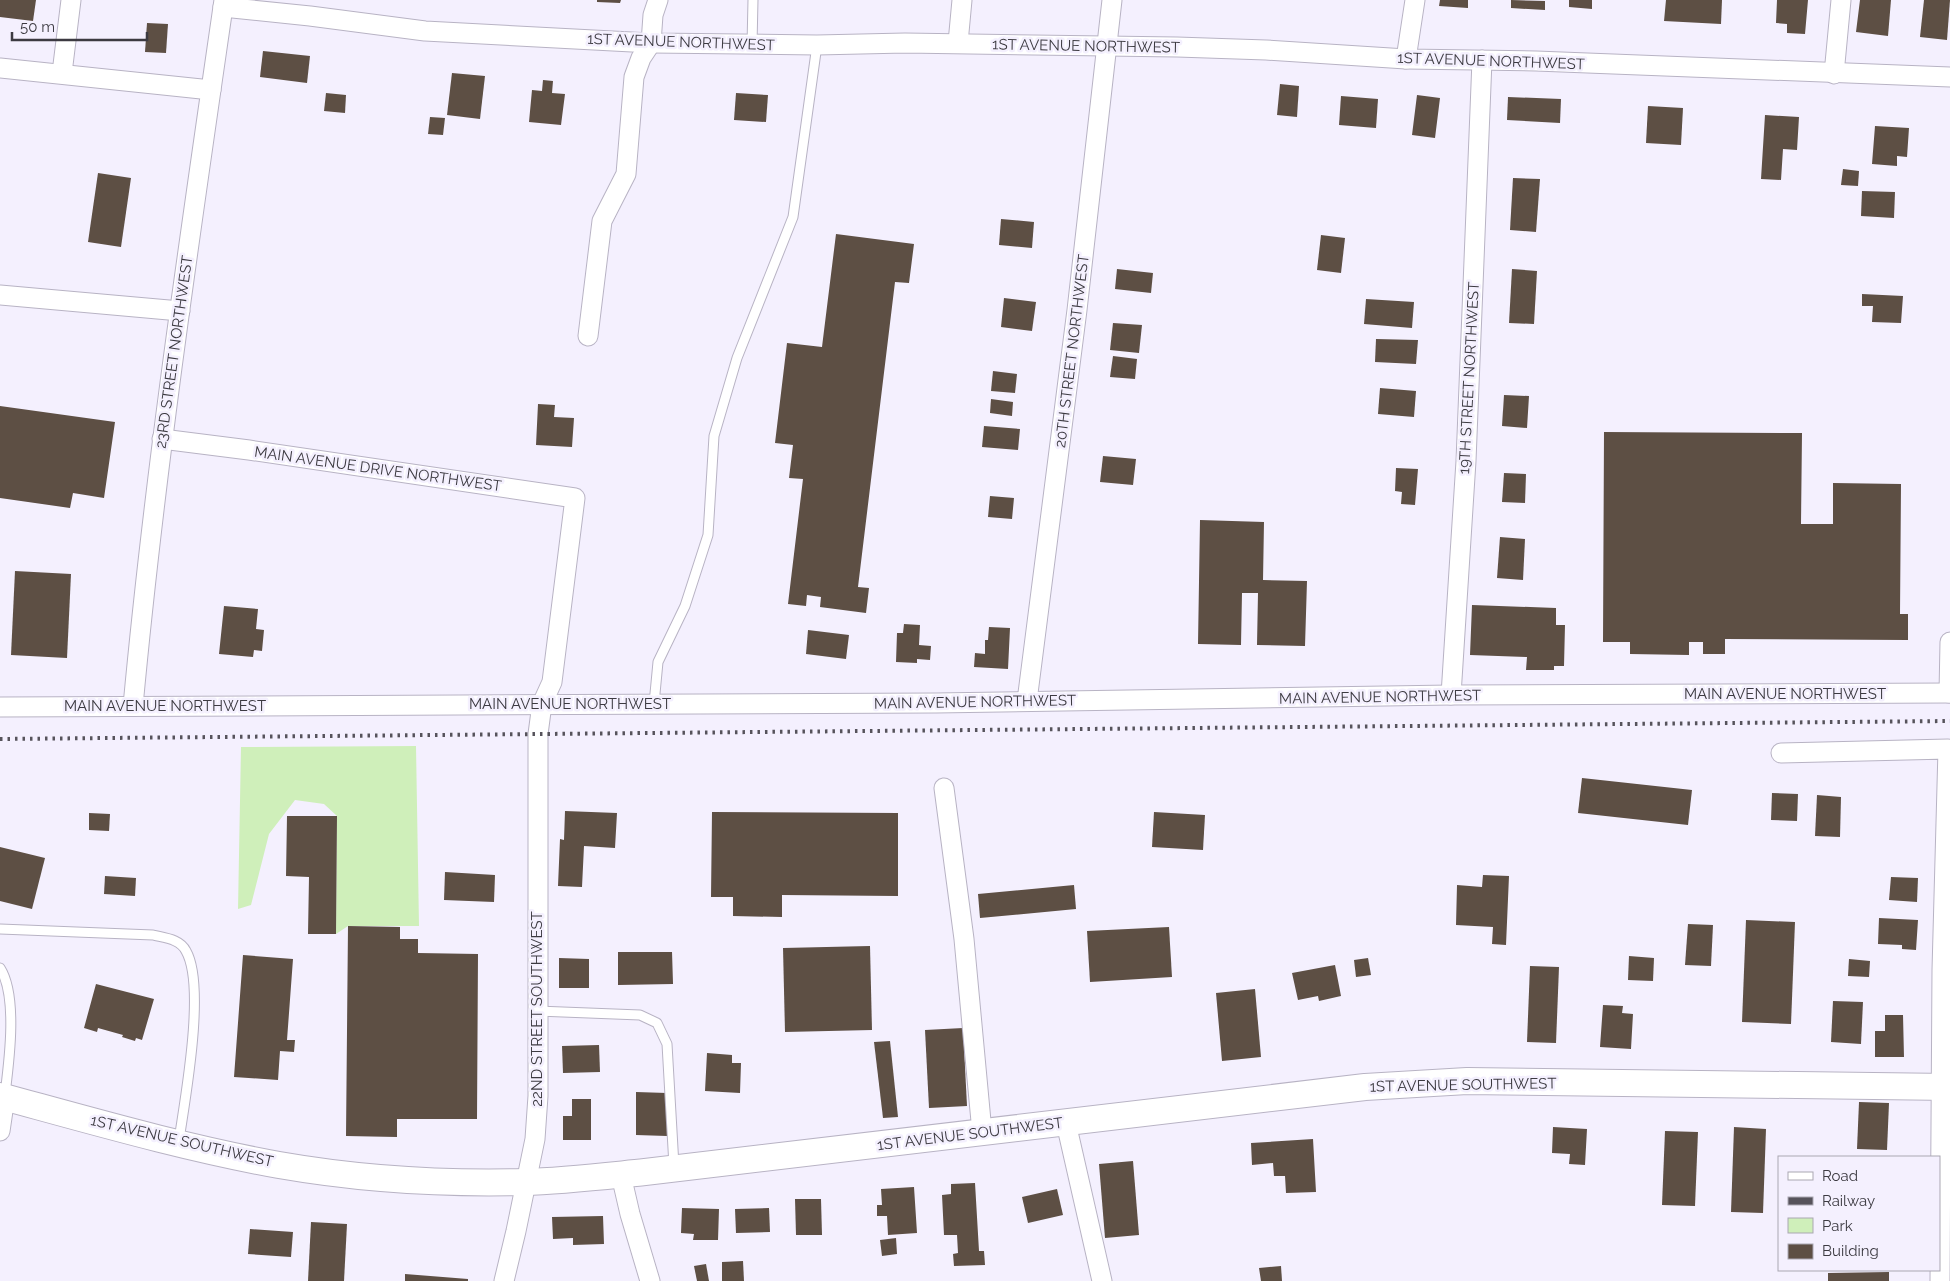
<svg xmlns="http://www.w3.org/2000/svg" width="1950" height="1281" viewBox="0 0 1950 1281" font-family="Raleway,sans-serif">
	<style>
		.green { fill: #cfefba }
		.building { fill: #5d4f44 }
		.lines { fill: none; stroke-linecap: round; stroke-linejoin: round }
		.service-casing { stroke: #b8b3c4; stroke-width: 11 }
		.minor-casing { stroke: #b8b3c4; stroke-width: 21 }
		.secondary-casing { stroke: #b8b3c4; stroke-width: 28 }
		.service { stroke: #fff; stroke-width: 9 }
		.minor { stroke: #fff; stroke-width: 19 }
		.secondary { stroke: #fff; stroke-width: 26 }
		.rail { stroke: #56535b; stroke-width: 4; stroke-dasharray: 2.5 5; stroke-linecap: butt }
		.labels { text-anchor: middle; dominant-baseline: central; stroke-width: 5; stroke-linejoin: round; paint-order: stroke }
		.street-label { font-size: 15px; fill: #3c3a41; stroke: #f4f0fe }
	</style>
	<rect width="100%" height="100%" fill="#f4f0fe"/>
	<!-- green -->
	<polygon class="green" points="416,746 419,926 348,926 336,934 337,816 324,804 295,800 269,834 251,905 238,909 241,747"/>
	<!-- building -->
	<g class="building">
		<polygon points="0,0 36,0 33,21 0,17"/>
		<polygon points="597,0 621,0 620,3 597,2"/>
		<polygon points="1440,0 1468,0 1468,8 1439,6"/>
		<polygon points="1511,0 1545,1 1545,10 1511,8"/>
		<polygon points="1569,0 1592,0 1592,9 1569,7"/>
		<polygon points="1666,0 1722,0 1721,24 1664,21"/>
		<polygon points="1777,0 1808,0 1805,34 1787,33 1787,24 1776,23"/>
		<polygon points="1860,0 1891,0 1888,36 1856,32"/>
		<polygon points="1924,0 1950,0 1947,40 1920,37"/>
		<polygon points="147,23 168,24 166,53 145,52"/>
		<polygon points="263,51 310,56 307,83 260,77"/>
		<polygon points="452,73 485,76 480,119 447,115"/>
		<polygon points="543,80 553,81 552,93 565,94 561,125 529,122 532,90 542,91"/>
		<polygon points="1280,84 1299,86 1297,117 1277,115"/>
		<polygon points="326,93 346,95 345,113 324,111"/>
		<polygon points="736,93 768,95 766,122 734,120"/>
		<polygon points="1417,95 1440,98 1435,138 1412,135"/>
		<polygon points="1341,96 1378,99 1376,128 1339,125"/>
		<polygon points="1508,97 1561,99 1560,123 1507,120"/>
		<polygon points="1648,106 1683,108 1681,145 1646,143"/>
		<polygon points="1765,115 1799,117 1797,150 1783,149 1781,180 1761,179"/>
		<polygon points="430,117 445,118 443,135 428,134"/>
		<polygon points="1875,126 1909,128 1907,157 1897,156 1897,166 1872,164"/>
		<polygon points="1843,169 1859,171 1858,186 1841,185"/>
		<polygon points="98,173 131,178 121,247 88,242"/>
		<polygon points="1513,178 1540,179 1536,232 1510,230"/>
		<polygon points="1862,191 1895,192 1894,218 1861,216"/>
		<polygon points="1001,219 1034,222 1032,248 999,245"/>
		<polygon points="836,234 914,244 909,283 895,282 858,587 869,588 866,613 820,607 821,597 807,595 806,606 788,604 803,479 789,478 793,445 775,443 787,343 822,347"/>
		<polygon points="1321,235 1345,238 1341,273 1317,270"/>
		<polygon points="1117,269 1153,273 1151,293 1115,289"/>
		<polygon points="1512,269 1537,271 1534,324 1509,323"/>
		<polygon points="1862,294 1903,296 1901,323 1872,322 1873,306 1862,306"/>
		<polygon points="1004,298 1036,302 1032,331 1001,327"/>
		<polygon points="1366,299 1414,302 1412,328 1364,324"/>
		<polygon points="1113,323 1142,325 1139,353 1110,350"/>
		<polygon points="1376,339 1418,340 1416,364 1375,362"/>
		<polygon points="1113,356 1137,359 1135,379 1110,377"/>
		<polygon points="993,371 1017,374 1015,393 991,391"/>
		<polygon points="1380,388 1416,391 1414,417 1378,414"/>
		<polygon points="1504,395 1529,396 1527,428 1502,426"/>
		<polygon points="991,399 1013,402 1012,416 990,413"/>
		<polygon points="538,404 555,405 554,417 574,418 572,447 536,445"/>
		<polygon points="0,406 115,422 104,498 73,493 70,508 0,498"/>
		<polygon points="984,426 1020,429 1018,450 982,447"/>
		<polygon points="1604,432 1802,433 1801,524 1833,524 1833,483 1901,484 1900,614 1908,614 1908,640 1725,639 1725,654 1703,654 1703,642 1689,642 1689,655 1630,654 1630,642 1603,642"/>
		<polygon points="1103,456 1136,459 1133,485 1100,482"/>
		<polygon points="1396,468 1418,469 1415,505 1401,504 1402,492 1395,491"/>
		<polygon points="1504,473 1526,474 1525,503 1502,502"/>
		<polygon points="990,496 1014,498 1012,519 988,517"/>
		<polygon points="1200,520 1264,522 1263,580 1307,581 1305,646 1257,645 1258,593 1242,593 1241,645 1198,644"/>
		<polygon points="1500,537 1525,539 1523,580 1497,578"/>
		<polygon points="15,571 71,574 67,658 11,655"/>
		<polygon points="1472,605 1556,608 1556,625 1565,625 1564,666 1554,666 1554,670 1526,670 1527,657 1470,655"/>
		<polygon points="224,606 258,609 256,629 264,630 262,651 254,650 253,657 219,654"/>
		<polygon points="904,624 920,625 919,645 931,646 930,660 917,659 917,663 896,662 897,633 903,633"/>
		<polygon points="989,627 1010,628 1008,669 974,667 975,653 985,654 985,640 988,640"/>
		<polygon points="808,630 849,635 846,659 806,654"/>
		<polygon points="1582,778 1692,790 1688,825 1578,813"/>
		<polygon points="1772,793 1798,794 1797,821 1771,820"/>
		<polygon points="1817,795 1841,797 1840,837 1815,836"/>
		<polygon points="565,811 617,813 615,848 584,846 582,887 558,886 560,839 564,840"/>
		<polygon points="712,812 898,813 898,896 782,895 782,917 733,916 733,897 711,897"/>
		<polygon points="1154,812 1205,815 1203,850 1152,847"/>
		<polygon points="89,813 110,814 109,831 89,830"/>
		<polygon points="287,816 337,816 336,934 308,934 309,877 286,876"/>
		<polygon points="0,847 45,858 32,909 0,901"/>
		<polygon points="445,872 495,875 494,902 444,900"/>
		<polygon points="1483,875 1509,876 1506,945 1492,944 1493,927 1456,925 1457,885 1482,887"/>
		<polygon points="105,876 136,878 135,896 104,894"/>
		<polygon points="1891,877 1918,878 1917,902 1889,900"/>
		<polygon points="1074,885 1076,909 980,918 978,894"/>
		<polygon points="1879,918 1918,920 1916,950 1902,949 1902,945 1878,944"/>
		<polygon points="1746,920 1795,922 1791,1024 1742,1022"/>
		<polygon points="1688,924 1713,925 1711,966 1685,965"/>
		<polygon points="348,926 400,927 400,939 418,939 418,953 478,954 477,1119 397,1119 397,1137 346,1136"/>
		<polygon points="1169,927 1172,977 1090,982 1087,931"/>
		<polygon points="870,946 872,1030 785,1032 783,948"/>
		<polygon points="618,952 672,952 673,984 618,985"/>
		<polygon points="243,955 293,959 287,1040 295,1040 294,1052 280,1051 278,1080 234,1077"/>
		<polygon points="1629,956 1654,958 1653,981 1628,980"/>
		<polygon points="559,958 589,959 589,988 559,988"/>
		<polygon points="1368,958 1371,975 1356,977 1354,960"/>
		<polygon points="1849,959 1870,961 1869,977 1848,976"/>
		<polygon points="1335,965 1341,996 1319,1001 1318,996 1298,1000 1292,973"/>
		<polygon points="1530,966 1559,967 1556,1043 1527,1042"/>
		<polygon points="96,984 154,999 142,1040 136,1038 135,1041 122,1037 123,1035 98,1028 97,1032 84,1028"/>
		<polygon points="1255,989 1261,1057 1222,1061 1216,993"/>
		<polygon points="1833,1001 1863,1002 1861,1044 1831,1042"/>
		<polygon points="1603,1005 1623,1006 1622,1013 1633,1014 1631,1049 1600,1047"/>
		<polygon points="1885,1015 1903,1015 1904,1057 1875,1057 1875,1031 1885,1031"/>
		<polygon points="963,1028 967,1106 929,1108 925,1030"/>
		<polygon points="890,1041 898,1117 883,1118 874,1042"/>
		<polygon points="599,1045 600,1072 563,1073 562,1046"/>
		<polygon points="707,1053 732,1055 732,1063 741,1063 740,1093 705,1091"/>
		<polygon points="636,1092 667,1093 667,1136 636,1135"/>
		<polygon points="572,1099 591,1099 591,1140 563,1140 563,1116 572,1116"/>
		<polygon points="1859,1102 1889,1103 1887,1150 1857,1149"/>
		<polygon points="1553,1127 1587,1129 1585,1165 1569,1164 1570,1154 1552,1153"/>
		<polygon points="1734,1127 1766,1129 1763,1213 1731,1212"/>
		<polygon points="1665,1131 1698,1132 1695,1206 1662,1205"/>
		<polygon points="1313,1139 1316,1192 1286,1193 1285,1176 1274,1176 1273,1163 1252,1165 1251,1143"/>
		<polygon points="1133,1161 1139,1235 1105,1238 1099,1164"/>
		<polygon points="975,1183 979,1251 984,1251 985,1265 954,1266 953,1254 958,1253 957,1235 944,1235 942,1195 951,1194 951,1184"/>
		<polygon points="914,1187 917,1233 888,1235 887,1216 877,1216 877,1205 882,1205 881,1189"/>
		<polygon points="1057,1189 1063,1215 1028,1223 1022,1197"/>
		<polygon points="795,1199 821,1199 822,1235 796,1235"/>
		<polygon points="682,1208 719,1209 718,1240 693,1240 694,1234 681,1233"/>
		<polygon points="769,1208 770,1232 736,1233 735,1209"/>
		<polygon points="603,1216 604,1244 573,1245 573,1238 553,1239 552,1217"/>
		<polygon points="311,1222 347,1224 344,1281 308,1281"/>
		<polygon points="250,1229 293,1232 291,1257 248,1254"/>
		<polygon points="896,1238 897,1254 882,1256 880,1240"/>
		<polygon points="743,1261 744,1281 722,1281 722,1262"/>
		<polygon points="706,1264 709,1281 697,1281 694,1266"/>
		<polygon points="1281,1266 1282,1281 1261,1281 1259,1268"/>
		<polygon points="1889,1272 1889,1281 1828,1281 1828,1273"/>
		<polygon points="405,1274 468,1279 468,1281 405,1281"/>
	</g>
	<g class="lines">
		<defs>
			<g id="service">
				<polyline points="752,45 753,0"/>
				<polyline points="654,704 658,662 685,606 708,535 714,436 737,358 793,217 817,45"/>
				<path d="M 0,929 L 153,935 C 165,938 180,939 186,951 C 206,986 185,1099 179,1140"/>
				<path d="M 0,968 C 18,996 9,1062 5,1094"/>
				<polyline points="537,1011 640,1015 657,1023 667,1044 674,1166"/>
			</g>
			<g id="minor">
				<polyline points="223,7 310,16 425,31 651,43 817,45 905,43 1177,47 1266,50 1406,59 1536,61 1950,77"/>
				<polyline points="958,43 962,0"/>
				<polyline points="1406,59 1415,0"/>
				<polyline points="0,68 211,90"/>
				<polyline points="62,73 71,0"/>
				<polyline points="1834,74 1841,0"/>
				<polyline points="0,295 180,311"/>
				<polyline points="588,336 602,221 626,174 634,77 641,58 651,43 653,15 658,0"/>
				<polyline points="162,439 249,450 575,498 552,682 542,704 538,734 538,1096 535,1139 516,1231 504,1281"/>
				<polyline points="1949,693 1950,642"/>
				<polyline points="1451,695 1466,461 1482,60"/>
				<polyline points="1027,701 1077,310 1112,0"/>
				<path d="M 133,706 C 155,470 190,235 224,0"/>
				<polyline points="0,707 936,703 1451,695 1950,693"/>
				<polyline points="1781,753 1948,749 1942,970 1940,1281"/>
				<polyline points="944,788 964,939 982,1132"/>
				<polyline points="1066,1123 1102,1281"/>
				<polyline points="0,1131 5,1097"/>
				<polyline points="621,1175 630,1214 650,1281"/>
			</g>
			<path id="secondary" d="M 0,1096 C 92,1121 185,1148 279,1165 C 359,1179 443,1184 524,1182 C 564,1181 605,1176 645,1172 L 1365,1087 L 1467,1081 L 1950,1087"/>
		</defs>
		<!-- service casing -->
		<use href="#service" class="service-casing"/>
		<!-- minor casing -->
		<use href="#minor" class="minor-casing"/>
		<!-- secondary casing -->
		<use href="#secondary" class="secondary-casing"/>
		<!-- service -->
		<use href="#service" class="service"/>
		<!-- minor -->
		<use href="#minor" class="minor"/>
		<!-- secondary -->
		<use href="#secondary" class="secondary"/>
		<!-- rail -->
		<polyline class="rail" points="0,739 1950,721"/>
	</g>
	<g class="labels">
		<!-- street labels -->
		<g class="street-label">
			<text transform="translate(681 42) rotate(2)">1ST AVENUE NORTHWEST</text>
			<text transform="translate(1086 46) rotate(1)">1ST AVENUE NORTHWEST</text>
			<text transform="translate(1491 61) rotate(2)">1ST AVENUE NORTHWEST</text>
			<text transform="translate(1072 351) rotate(-83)">20TH STREET NORTHWEST</text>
			<text transform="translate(174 352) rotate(-82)">23RD STREET NORTHWEST</text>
			<text transform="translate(1469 378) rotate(-87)">19TH STREET NORTHWEST</text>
			<text transform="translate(378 469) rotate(8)">MAIN AVENUE DRIVE NORTHWEST</text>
			<text x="1785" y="694">MAIN AVENUE NORTHWEST</text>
			<text transform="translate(1380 697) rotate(-1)">MAIN AVENUE NORTHWEST</text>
			<text transform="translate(975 702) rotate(-1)">MAIN AVENUE NORTHWEST</text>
			<text x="570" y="704">MAIN AVENUE NORTHWEST</text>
			<text x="165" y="706">MAIN AVENUE NORTHWEST</text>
			<text transform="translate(537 1009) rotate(-90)">22ND STREET SOUTHWEST</text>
			<text transform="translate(1463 1085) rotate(-1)">1ST AVENUE SOUTHWEST</text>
			<text transform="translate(970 1134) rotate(-7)">1ST AVENUE SOUTHWEST</text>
			<text transform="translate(182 1141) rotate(13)">1ST AVENUE SOUTHWEST</text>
		</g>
	</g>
	<!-- legend -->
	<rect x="1778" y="1156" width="162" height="115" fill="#f4f0fe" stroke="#aaa7b2"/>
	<rect x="1788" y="1172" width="25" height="8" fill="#ffffff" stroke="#aaa7b2"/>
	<text x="1822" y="1181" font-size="15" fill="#3c3a41">Road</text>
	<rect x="1788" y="1197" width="25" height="8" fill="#56535b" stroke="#aaa7b2"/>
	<text x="1822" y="1206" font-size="15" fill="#3c3a41">Railway</text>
	<rect x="1788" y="1218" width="25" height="15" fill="#cfefba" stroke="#aaa7b2"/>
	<text x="1822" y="1231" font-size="15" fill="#3c3a41">Park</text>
	<rect x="1788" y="1244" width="25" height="15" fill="#5d4f44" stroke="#aaa7b2"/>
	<text x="1822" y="1256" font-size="15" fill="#3c3a41">Building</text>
	<!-- scale -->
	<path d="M12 32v8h135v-8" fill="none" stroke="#3c3a41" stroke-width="2.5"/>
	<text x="20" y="32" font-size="15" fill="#3c3a41" stroke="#f4f0fe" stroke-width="4" paint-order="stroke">50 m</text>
</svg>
